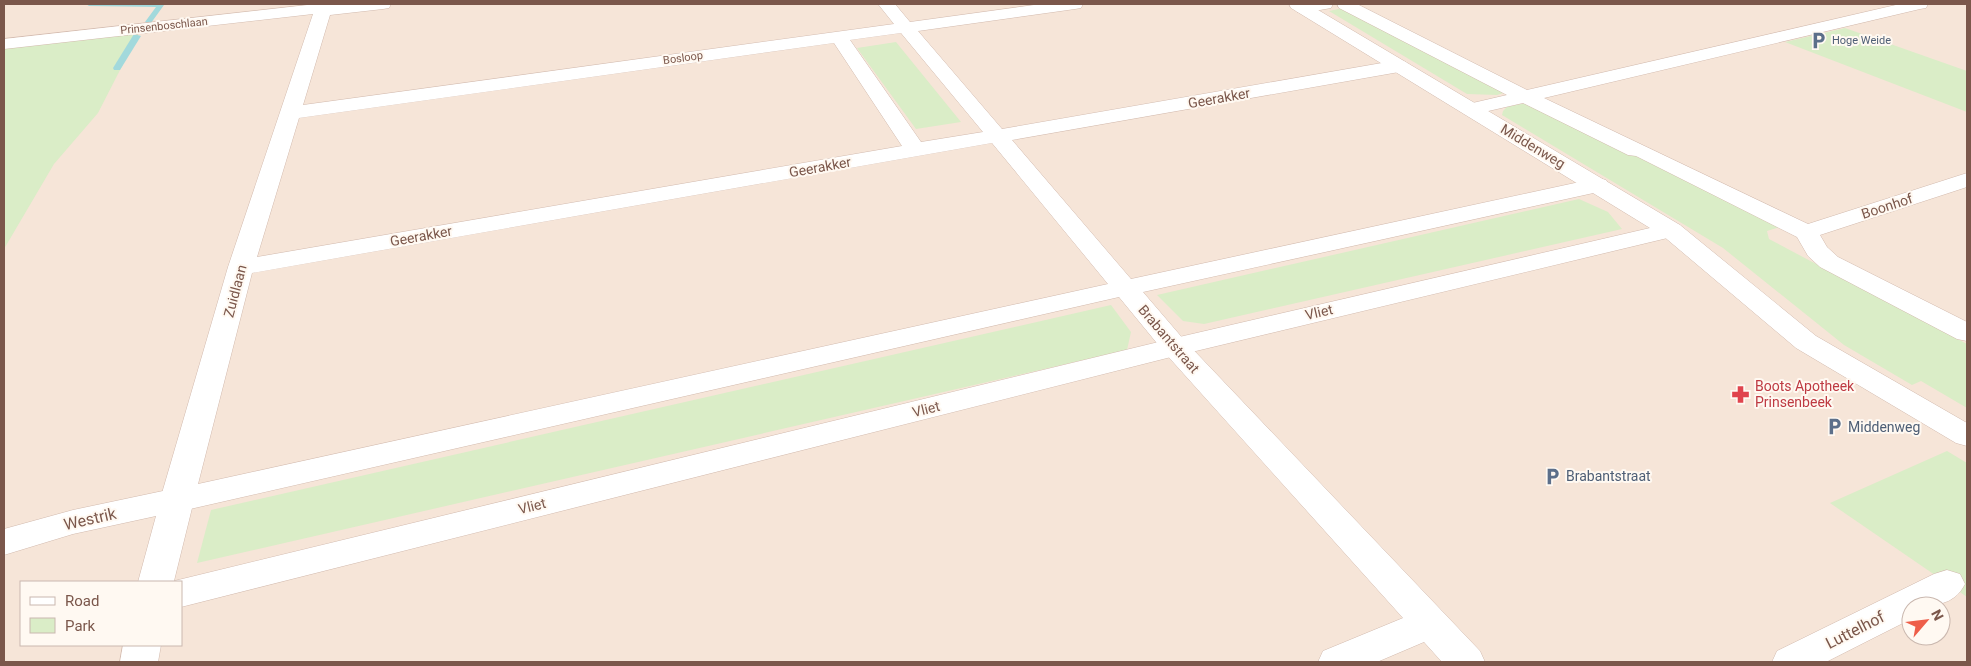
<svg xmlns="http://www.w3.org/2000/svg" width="1971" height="666" viewBox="0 0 1971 666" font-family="Roboto,sans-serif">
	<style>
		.residential { fill: #f6e5d8; fill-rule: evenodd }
		.green { fill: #daedc7 }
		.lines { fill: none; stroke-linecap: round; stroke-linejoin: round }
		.stream { fill: #a2d9dc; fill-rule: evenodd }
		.minor-casing { stroke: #d2baae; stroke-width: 1 }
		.tertiary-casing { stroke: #d2baae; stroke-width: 1 }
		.minor { fill: #fff; fill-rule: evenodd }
		.tertiary { fill: #fff; fill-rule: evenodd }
		.labels { text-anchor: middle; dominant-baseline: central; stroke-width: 4; stroke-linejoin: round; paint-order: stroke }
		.far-street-label { font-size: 11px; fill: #7b574b; stroke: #fff9f2 }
		.far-service-label { font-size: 11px; fill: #4e5e75; stroke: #fff9f2; text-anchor: start }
		.street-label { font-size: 14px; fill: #7b574b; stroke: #fff9f2 }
		.health-label { font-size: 14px; fill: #be3a42; stroke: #fff9f2; text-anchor: start }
		.service-label { font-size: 14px; fill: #4e5e75; stroke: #fff9f2; text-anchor: start }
		.near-street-label { font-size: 16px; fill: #7b574b; stroke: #fff9f2 }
	</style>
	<rect width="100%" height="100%" fill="#fef4ea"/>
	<!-- residential -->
	<path class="residential" d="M 4,4 L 1967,4 L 1967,662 L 4,662 ZM 21,582 L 181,582 L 181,645 L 21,645 ZM 1911,606 L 1941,606 L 1941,636 L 1911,636 Z"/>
	<!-- green -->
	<g class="green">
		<polygon points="1349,7 1510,91 1497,95 1467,94 1329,11"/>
		<polygon points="1845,28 1967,71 1967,112 1785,42"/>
		<polygon points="139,33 98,113 54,164 4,249 4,48"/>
		<polygon points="896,42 961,122 916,129 857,48"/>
		<polygon points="1530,102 1780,227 1767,231 1769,239 1967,344 1967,408 1921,381 1912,385 1844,345 1723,248 1502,115 1503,111 1507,107"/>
		<polygon points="1579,199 1608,212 1622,229 1204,324 1183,321 1157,295"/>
		<polygon points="1111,305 1131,332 1127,350 197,563 211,510"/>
		<polygon points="1947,451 1967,463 1967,597 1830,503"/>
	</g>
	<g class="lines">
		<!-- stream -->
		<g class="stream">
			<polygon points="86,4 164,4 164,5 151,23 149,24 145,22 156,7 89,6"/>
			<polygon points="134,34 141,36 120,70 114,70 113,68"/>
		</g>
		<defs>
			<g id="minor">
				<path d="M 316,4 L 391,4 L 389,8 L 383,9 L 330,15 L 303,105 L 894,24 L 878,4 L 895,4 L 910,22 L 1041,4 L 1083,4 L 1081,8 L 1075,9 L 918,31 L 1002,129 L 1399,60 L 1406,62 L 1408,66 L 1406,70 L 1399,72 L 1012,140 L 1131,279 L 1598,178 L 1606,180 L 1609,185 L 1606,190 L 1598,192 L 1143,292 L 1185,341 L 1480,651 L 1485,662 L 1442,662 L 1424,642 L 1377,662 L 1318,662 L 1323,651 L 1403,618 L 1165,353 L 1119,297 L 177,512 L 165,508 L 160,500 L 228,267 L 313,14 L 4,49 L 4,39 ZM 901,33 L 983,132 L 921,142 L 850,40 ZM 834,43 L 902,146 L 257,257 L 299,118 ZM 992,143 L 1108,284 L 198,484 L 252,273 Z"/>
				<polygon points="1297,4 1333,4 1331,8 1303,13 1297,12 1295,8"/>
				<polygon points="1337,4 1357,4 1527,90 1900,4 1928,4 1926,8 1920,9 1544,98 1808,224 1967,173 1967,187 1820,235 1827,247 1838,257 1967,322 1967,341 1957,339 1820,267 1808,256 1797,237 1636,156 1628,155 1523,103 1471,115 1464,113 1461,109 1464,105 1507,95 1339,8"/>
				<polygon points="1671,223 1680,225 1816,336 1967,423 1967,446 1956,443 1796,348 1662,235 1659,230 1662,225"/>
				<path d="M 1947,570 L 1960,574 L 1965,584 C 1954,606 1933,606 1911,606 L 1911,619 L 1826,662 L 1772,662 L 1777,651 L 1934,574 Z"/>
				<polygon points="123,645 161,645 158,662 120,662"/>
			</g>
			<polygon id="tertiary" points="1289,4 1308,4 1680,225 1683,230 1680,235 1175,356 181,607 181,582 138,582 156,516 73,534 4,555 4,529 73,510 177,488 189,492 194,500 174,581 1175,338 1650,228 1291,8"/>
		</defs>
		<!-- minor casing -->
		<use href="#minor" class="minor-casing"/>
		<!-- tertiary casing -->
		<use href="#tertiary" class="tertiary-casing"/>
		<!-- minor -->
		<use href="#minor" class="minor"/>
		<!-- tertiary -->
		<use href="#tertiary" class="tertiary"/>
	</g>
	<!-- icons -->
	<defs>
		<symbol id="parking-bare" viewBox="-9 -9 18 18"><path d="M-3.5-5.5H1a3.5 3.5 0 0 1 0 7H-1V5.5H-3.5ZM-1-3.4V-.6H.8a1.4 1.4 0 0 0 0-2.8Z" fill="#5c6f8a" stroke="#fff9f2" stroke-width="2.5" paint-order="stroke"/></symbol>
		<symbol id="pharmacy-bare" viewBox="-9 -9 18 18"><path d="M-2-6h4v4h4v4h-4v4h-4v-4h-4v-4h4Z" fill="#e0444e" stroke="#fff9f2" stroke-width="2.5" paint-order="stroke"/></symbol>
	</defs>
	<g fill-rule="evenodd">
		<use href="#parking-bare" x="1806" y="28" width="25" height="25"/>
		<use href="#pharmacy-bare" x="1728" y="382" width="25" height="25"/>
		<use href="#parking-bare" x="1822" y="414" width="25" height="25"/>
		<use href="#parking-bare" x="1540" y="464" width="25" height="25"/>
	</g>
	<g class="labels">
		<!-- far-street labels -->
		<g class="far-street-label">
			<text transform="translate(164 26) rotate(-6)">Prinsenboschlaan</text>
			<text transform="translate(683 58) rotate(-8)">Bosloop</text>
		</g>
		<!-- far-service labels -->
		<g class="far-service-label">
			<text x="1832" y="40">Hoge Weide</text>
		</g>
		<!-- street labels -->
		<g class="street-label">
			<text transform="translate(1219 98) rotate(-10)">Geerakker</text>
			<text transform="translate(1533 146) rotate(31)">Middenweg</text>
			<text transform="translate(820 167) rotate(-10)">Geerakker</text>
			<text transform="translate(1887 206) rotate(-18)">Boonhof</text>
			<text transform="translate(421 236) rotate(-10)">Geerakker</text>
			<text transform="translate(235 291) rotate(-75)">Zuidlaan</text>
			<text transform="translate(1319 312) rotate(-13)">Vliet</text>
			<text transform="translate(1169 339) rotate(49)">Brabantstraat</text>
			<text transform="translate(926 409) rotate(-14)">Vliet</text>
			<text transform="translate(532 506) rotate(-14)">Vliet</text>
		</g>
		<!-- health labels -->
		<g class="health-label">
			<text x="1755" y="386">Boots Apotheek<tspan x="1755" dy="16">Prinsenbeek</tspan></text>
		</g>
		<!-- service labels -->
		<g class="service-label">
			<text x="1848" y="427">Middenweg</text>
			<text x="1566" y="476">Brabantstraat</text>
		</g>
		<!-- near-street labels -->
		<g class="near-street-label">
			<text transform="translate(90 519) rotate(-13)">Westrik</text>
			<text transform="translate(1855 630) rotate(-27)">Luttelhof</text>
		</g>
	</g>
	<!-- border -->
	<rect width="1971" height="666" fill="none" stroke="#7b574b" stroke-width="10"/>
	<!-- legend -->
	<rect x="20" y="581" width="162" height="65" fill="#fff9f2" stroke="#cab8af"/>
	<rect x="30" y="597" width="25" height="8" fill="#ffffff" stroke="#cab8af"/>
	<text x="65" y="606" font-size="15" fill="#7b574b">Road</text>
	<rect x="30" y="618" width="25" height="15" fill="#daedc7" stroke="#cab8af"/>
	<text x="65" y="631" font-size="15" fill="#7b574b">Park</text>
	<!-- north arrow -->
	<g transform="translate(1926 621) rotate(62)"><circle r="24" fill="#fff9f2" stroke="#cab8af"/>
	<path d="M0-4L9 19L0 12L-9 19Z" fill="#ee5e49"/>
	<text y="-8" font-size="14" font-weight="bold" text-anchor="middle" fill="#7b574b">N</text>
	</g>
</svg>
